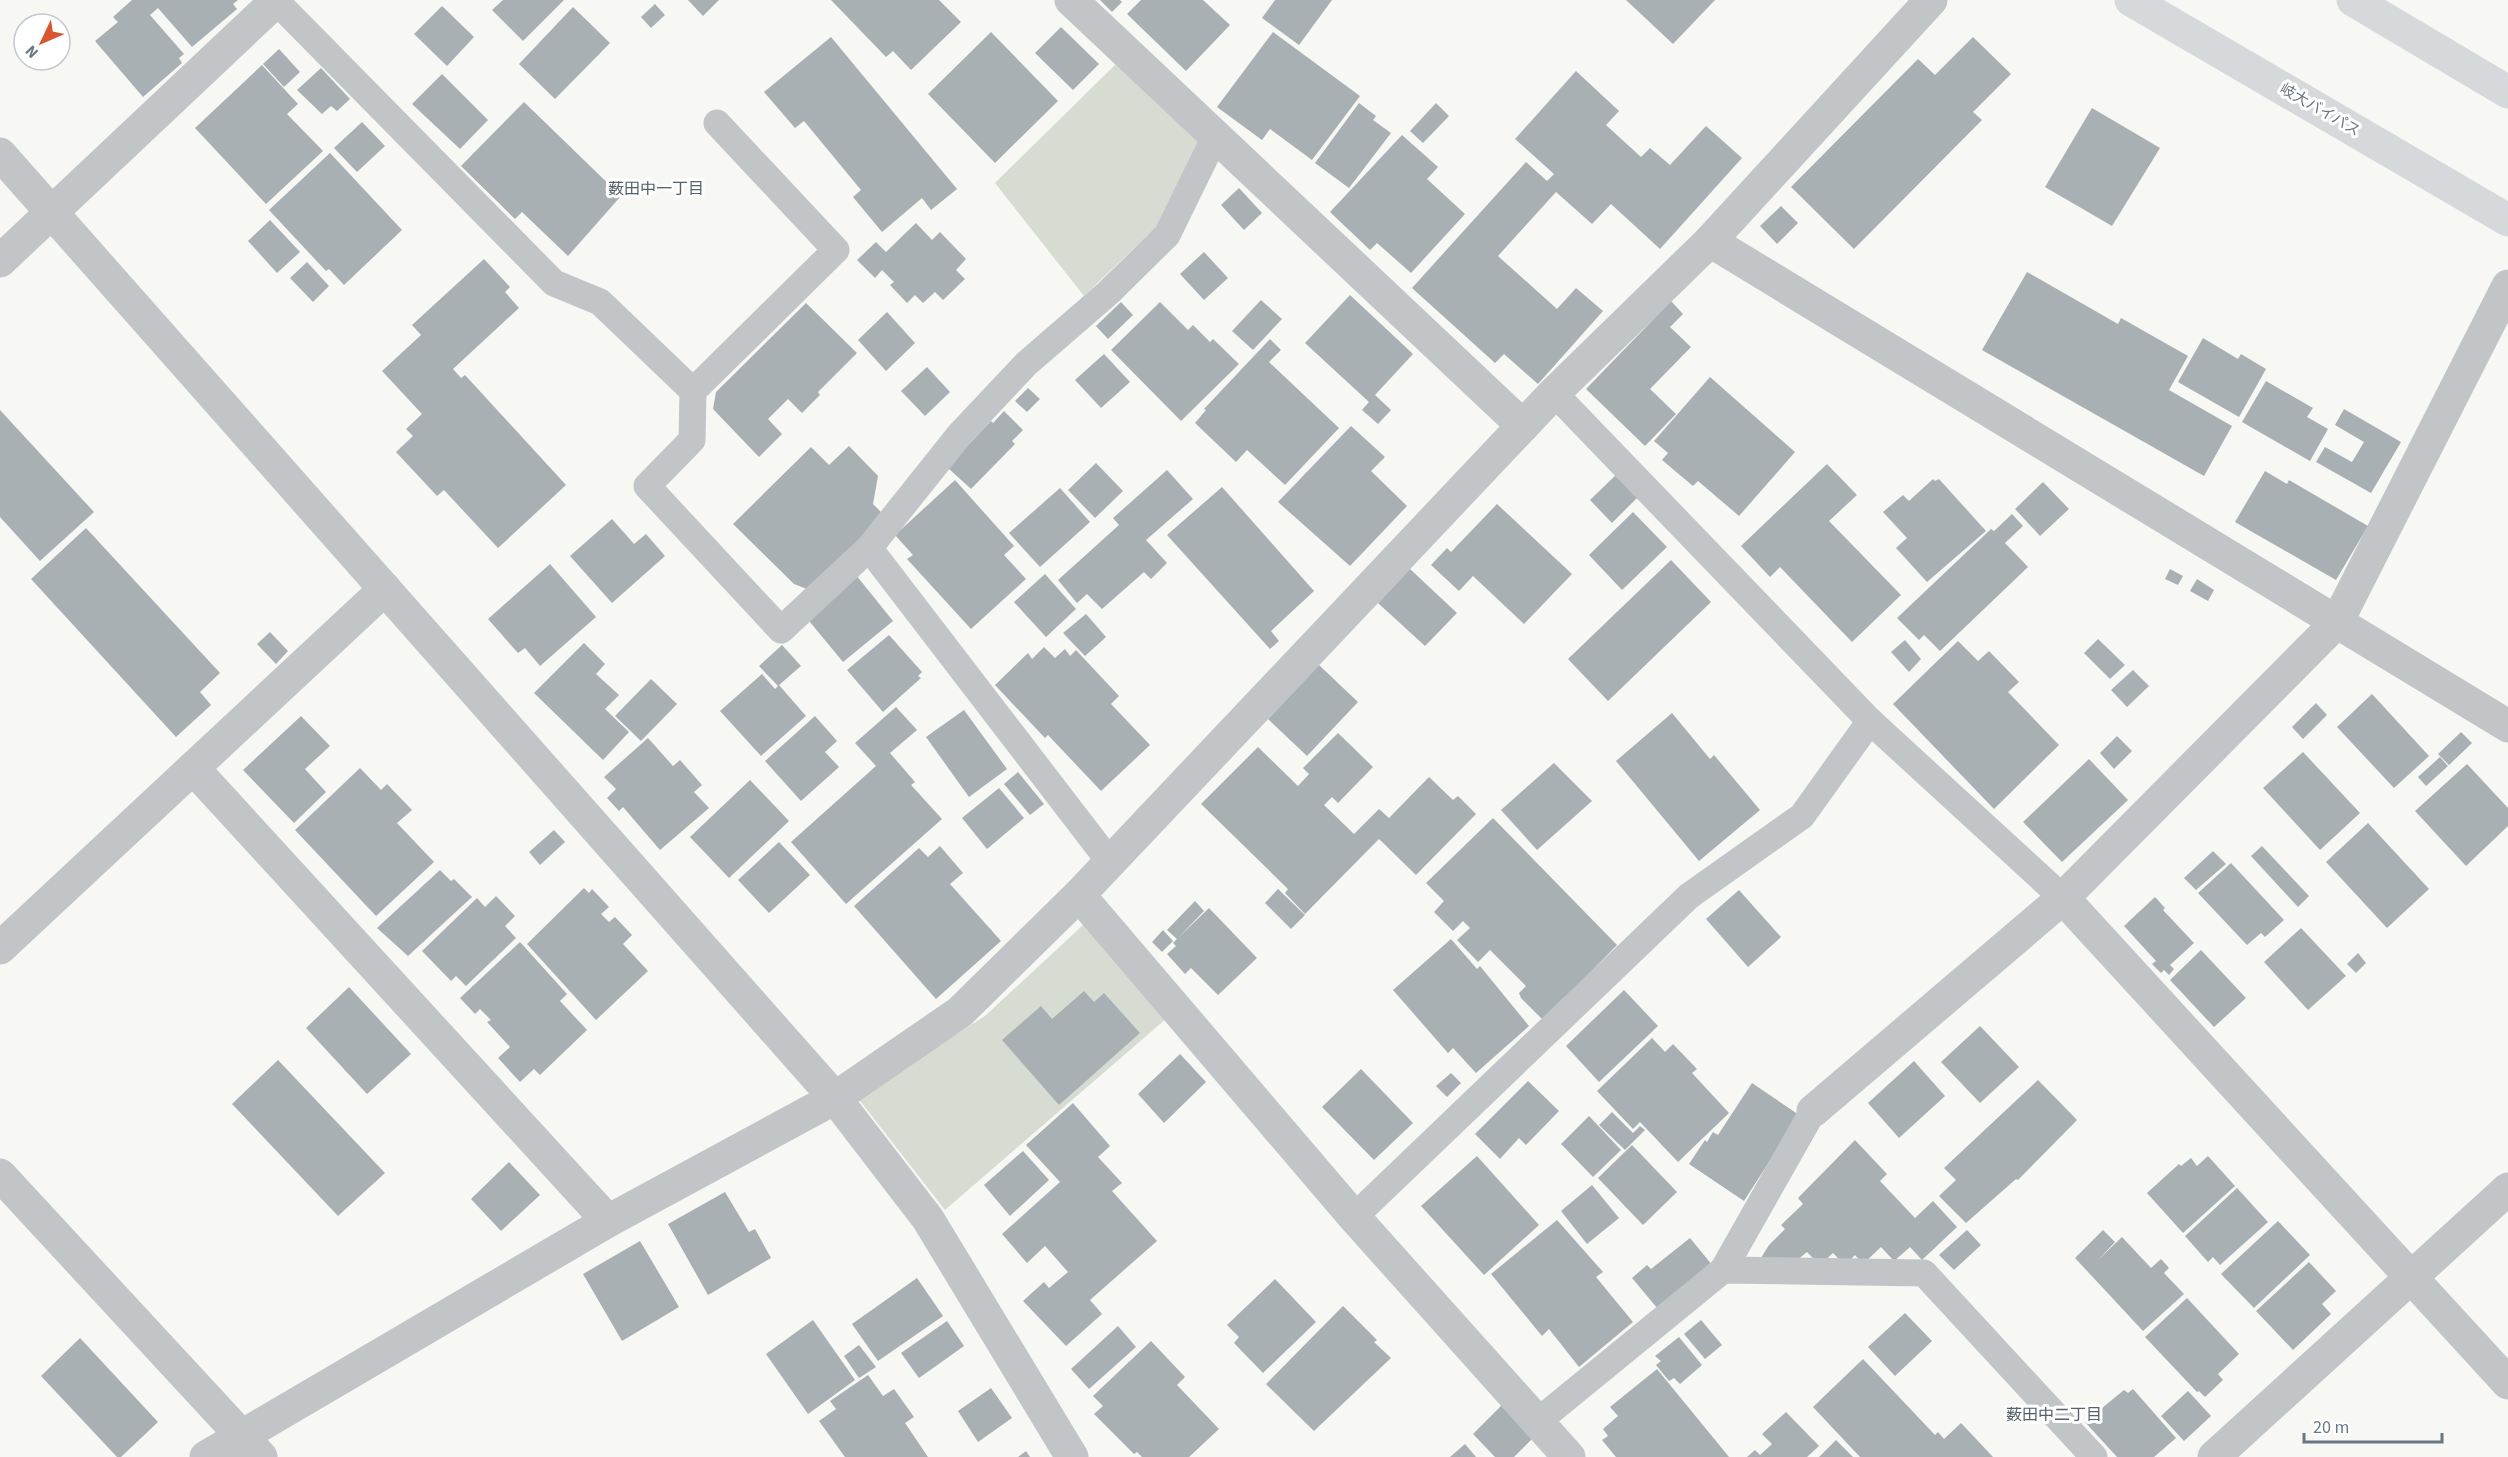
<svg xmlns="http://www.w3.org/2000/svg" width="2508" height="1457" viewBox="0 0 2508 1457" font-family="'Source Sans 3','Noto Sans JP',sans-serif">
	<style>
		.green { fill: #d7dcd3 }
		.building { fill: #a8b0b4 }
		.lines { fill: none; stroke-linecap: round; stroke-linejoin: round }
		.service { stroke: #c1c5c8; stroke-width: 27 }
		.minor { stroke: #c1c5c8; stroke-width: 33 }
		.trunk { stroke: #d5d9dc; stroke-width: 33 }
		.labels { text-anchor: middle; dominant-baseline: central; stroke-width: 6; stroke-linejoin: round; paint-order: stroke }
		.street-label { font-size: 15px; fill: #687883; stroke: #fff }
		.neighbourhood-label { font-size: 16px; fill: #556169; stroke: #fff }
	</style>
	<rect width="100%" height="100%" fill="#f7f7f4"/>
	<!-- green -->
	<g class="green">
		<polygon points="1120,60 1203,136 1156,227 1084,296 995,183"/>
		<polygon points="1083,925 1167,1018 945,1210 857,1097 985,1016"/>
	</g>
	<!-- building -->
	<g class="building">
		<polygon points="132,0 238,0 233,4 237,9 192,47 158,8 150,15 184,54 179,58 182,63 143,97 95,41 118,22 113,17"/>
		<polygon points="503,0 564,0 523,41 492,10"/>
		<polygon points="688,0 719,0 703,16"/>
		<polygon points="831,0 939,0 961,22 911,70 893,51 886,57"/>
		<polygon points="1100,0 1120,0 1122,2 1112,12"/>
		<polygon points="1141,0 1203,0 1230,25 1186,71 1127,14"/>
		<polygon points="1275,0 1332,0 1299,45 1262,18"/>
		<polygon points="1626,0 1715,0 1673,44"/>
		<polygon points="655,4 665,15 651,28 641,17"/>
		<polygon points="442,6 474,37 447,66 414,34"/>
		<polygon points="573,7 610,43 555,99 519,64"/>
		<polygon points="1061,27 1099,64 1073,90 1035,53"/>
		<polygon points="991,32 1058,101 995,163 928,94"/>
		<polygon points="1273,32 1360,96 1312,160 1270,129 1262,140 1217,107"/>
		<polygon points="831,37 957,189 931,210 922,198 882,232 853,197 861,190 804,121 795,128 764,92"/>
		<polygon points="1973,37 2011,74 1973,112 1982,120 1854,249 1791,187 1918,59 1935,75"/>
		<polygon points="279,49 300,72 284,87 263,64"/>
		<polygon points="262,65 298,104 287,114 323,151 266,204 195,128"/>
		<polygon points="321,68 350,99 337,111 331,106 322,114 297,90"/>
		<polygon points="1576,71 1619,111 1606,125 1641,157 1650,148 1670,165 1706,126 1742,158 1660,249 1611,204 1592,224 1556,192 1498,256 1557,309 1576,288 1603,311 1538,384 1504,354 1495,363 1412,288 1526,162 1547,181 1554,174 1515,139"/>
		<polygon points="442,74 488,120 460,149 412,104"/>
		<polygon points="524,102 621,196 568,256 522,212 515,219 461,166"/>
		<polygon points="1359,103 1376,116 1373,120 1391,133 1349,188 1315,163"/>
		<polygon points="1436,103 1449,116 1423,143 1410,131"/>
		<polygon points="2092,108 2160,148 2112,226 2045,187"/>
		<polygon points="362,122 385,146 357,172 334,148"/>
		<polygon points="1402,135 1438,167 1427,179 1465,214 1411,273 1377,243 1370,250 1330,212"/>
		<polygon points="330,153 402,230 344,285 329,269 326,271 269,210"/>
		<polygon points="1239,188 1262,213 1244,230 1221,205"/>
		<polygon points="1781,206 1798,223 1777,244 1760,226"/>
		<polygon points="270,220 300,252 277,273 248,241"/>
		<polygon points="916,223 932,240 940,232 966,259 956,270 965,279 943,300 935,292 923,303 915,295 907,303 890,285 894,282 882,270 875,278 857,260 876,242 886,252"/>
		<polygon points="1204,252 1228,278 1204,300 1180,274"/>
		<polygon points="484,259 510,287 505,292 519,308 453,369 461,378 465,375 566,485 498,548 444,490 437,496 396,452 413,436 406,429 422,414 382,371 421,335 412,325"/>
		<polygon points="307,262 329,286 313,302 290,278"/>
		<polygon points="2027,272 2118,324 2121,318 2188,356 2169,390 2232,426 2204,476 1982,350"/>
		<polygon points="1350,295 1413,354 1375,395 1391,410 1378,424 1362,410 1369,402 1305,343"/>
		<polygon points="1261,300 1282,319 1253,350 1232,331"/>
		<polygon points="1671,301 1683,314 1670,327 1691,347 1650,389 1676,414 1645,446 1586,389"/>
		<polygon points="1121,302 1133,315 1108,339 1096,326"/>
		<polygon points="1160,302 1188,330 1193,325 1210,342 1213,339 1239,364 1181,421 1111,350"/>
		<polygon points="806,303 857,353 818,392 820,395 802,413 788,399 768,419 782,434 759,457 713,409 716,392"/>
		<polygon points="887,312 915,343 886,371 858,340"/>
		<polygon points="2203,338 2238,359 2241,354 2266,369 2239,417 2178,382"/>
		<polygon points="1270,339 1281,350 1269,362 1339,428 1285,485 1247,450 1236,462 1195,423 1206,410 1204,409"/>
		<polygon points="1104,354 1130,382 1101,408 1075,380"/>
		<polygon points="927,367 950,392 925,416 901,391"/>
		<polygon points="1710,377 1795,452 1739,516 1698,481 1693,486 1662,460 1668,453 1654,441"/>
		<polygon points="2266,381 2313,408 2307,417 2328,429 2310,461 2242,422"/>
		<polygon points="1028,388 1040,399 1027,412 1015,401"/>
		<polygon points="2344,409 2401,442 2371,493 2316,462 2325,447 2352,462 2364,442 2335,425"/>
		<polygon points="0,410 94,512 40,561 0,517"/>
		<polygon points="1004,411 1023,430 1012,441 1015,444 971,489 947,467 991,421 993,423"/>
		<polygon points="1351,426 1385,457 1371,471 1407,506 1350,566 1278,502"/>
		<polygon points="849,446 878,476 873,504 884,515 812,591 794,584 733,524 811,447 829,465"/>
		<polygon points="1096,463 1123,491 1095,518 1068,490"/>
		<polygon points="1827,464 1857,495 1829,521 1901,595 1852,642 1780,567 1770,577 1741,546"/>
		<polygon points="1167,470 1193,499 1146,540 1167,563 1151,579 1144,572 1102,609 1087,594 1077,603 1058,580 1119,525 1113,518"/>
		<polygon points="2265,471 2287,484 2289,480 2368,526 2336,580 2235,522"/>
		<polygon points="1617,474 1639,496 1612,523 1590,500"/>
		<polygon points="1933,479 1935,481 1939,479 1986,531 1927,582 1896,548 1907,538 1883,512 1903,495 1909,501"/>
		<polygon points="955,480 1014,546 1004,555 1026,579 971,629 907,559 913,555 895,535"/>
		<polygon points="2043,482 2069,509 2040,536 2015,509"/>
		<polygon points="1222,487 1314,591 1271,631 1279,641 1270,649 1167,535"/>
		<polygon points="1060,488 1090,522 1040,567 1009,533"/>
		<polygon points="1497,504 1572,574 1524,624 1473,576 1459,591 1431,565 1447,548 1451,552"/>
		<polygon points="1633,512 1667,547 1622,590 1589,555"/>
		<polygon points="2012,514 2023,526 2005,543 2028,567 1940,651 1924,635 1919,640 1897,618 1991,529 1994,531"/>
		<polygon points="612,519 634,544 646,534 665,556 612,603 570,556"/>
		<polygon points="86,528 220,673 200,692 211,705 176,737 31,579"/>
		<polygon points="1671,560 1711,602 1608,701 1568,659"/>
		<polygon points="550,564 596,617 540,666 525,648 518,653 488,619"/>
		<polygon points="1410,569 1457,613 1425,646 1378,603"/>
		<polygon points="2170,569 2183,576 2178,585 2165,579"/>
		<polygon points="1045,574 1076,609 1046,637 1014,602"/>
		<polygon points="856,575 893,621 843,662 805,616"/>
		<polygon points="2197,579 2214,590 2208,601 2190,591"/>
		<polygon points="1086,614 1106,637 1085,656 1063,633"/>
		<polygon points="270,632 288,651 276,664 257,644"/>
		<polygon points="889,635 922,672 918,676 921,678 883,712 847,670"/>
		<polygon points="2098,639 2125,665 2110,679 2084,653"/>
		<polygon points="1905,640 1921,659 1909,672 1891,652"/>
		<polygon points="1958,641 1978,661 1989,651 2019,682 2008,692 2059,745 1994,809 1893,704"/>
		<polygon points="584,643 605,664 596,674 619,695 605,709 629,732 603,760 534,693"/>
		<polygon points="782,645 801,666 779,685 806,716 761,756 720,711 762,674 775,689 778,686 759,666"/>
		<polygon points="1044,647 1055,658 1065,649 1070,656 1076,650 1119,696 1111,704 1150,745 1101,791 1048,735 1045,738 995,685 1028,653 1032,659"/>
		<polygon points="1319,665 1358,702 1307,756 1268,719"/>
		<polygon points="2133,670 2149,686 2127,707 2111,690"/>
		<polygon points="651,679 677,704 641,741 615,716"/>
		<polygon points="2372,694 2429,756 2394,788 2337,727"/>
		<polygon points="2316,703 2327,715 2303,739 2292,727"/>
		<polygon points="896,707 917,730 890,753 915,782 911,785 942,819 846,904 791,842 876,766 855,743"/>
		<polygon points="964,710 1007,769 969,797 926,737"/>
		<polygon points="1672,713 1710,759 1714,755 1760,810 1699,861 1616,761"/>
		<polygon points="301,716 330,746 305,769 326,792 294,823 243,770"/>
		<polygon points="815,716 837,741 825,752 839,767 801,801 765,761"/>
		<polygon points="2461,732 2472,743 2449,765 2438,754"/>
		<polygon points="1338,733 1373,767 1338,803 1332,797 1324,805 1354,834 1379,809 1389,818 1429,777 1453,800 1458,796 1476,814 1416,875 1379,839 1305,914 1285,893 1288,889 1201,804 1258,747 1298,786 1309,774 1303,768"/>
		<polygon points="2117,736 2132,751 2114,769 2100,753"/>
		<polygon points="648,738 673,766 680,760 702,785 694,792 709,808 660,850 623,807 619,811 607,798 616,789 604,777"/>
		<polygon points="2303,752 2360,813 2320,850 2263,788"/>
		<polygon points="2440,757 2448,766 2426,786 2418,777"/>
		<polygon points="2089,759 2128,800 2062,862 2023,822"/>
		<polygon points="1554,763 1592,801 1537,850 1501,810"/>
		<polygon points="2467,764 2508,808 2508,826 2466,866 2415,811"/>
		<polygon points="360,768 381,790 387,784 412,810 397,823 434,862 376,916 295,830"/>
		<polygon points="1018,772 1044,804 1030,815 1004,784"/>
		<polygon points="750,780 789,821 729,878 690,837"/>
		<polygon points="999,788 1024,818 987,849 962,818"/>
		<polygon points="1493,818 1617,945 1543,1020 1521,998 1519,993 1526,986 1490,950 1478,962 1457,940 1470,928 1463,921 1453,931 1434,912 1444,901 1426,883"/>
		<polygon points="2368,823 2429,889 2387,928 2326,862"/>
		<polygon points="554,830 565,842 540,865 529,852"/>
		<polygon points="779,842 810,875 769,913 738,880"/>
		<polygon points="940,846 963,873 950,884 1001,941 936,999 854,906 919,848 928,857"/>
		<polygon points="2262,846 2309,896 2298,907 2251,856"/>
		<polygon points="2213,851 2226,864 2196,890 2184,878"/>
		<polygon points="2231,863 2284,920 2265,937 2261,933 2247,945 2198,893"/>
		<polygon points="440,870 451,881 454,879 472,897 408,956 377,928"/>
		<polygon points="584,888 589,893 592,889 609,907 601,914 609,922 615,917 632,935 623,944 648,971 596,1020 527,944"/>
		<polygon points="1278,889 1305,915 1291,929 1265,903"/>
		<polygon points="1739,890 1781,937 1748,967 1706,919"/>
		<polygon points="496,896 515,916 505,926 516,938 466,986 456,976 451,981 422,951 477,898 485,907"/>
		<polygon points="2155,897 2165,908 2163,910 2194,943 2170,965 2174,969 2169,975 2164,970 2161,973 2152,964 2156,961 2124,926"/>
		<polygon points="1195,901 1204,911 1178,938 1209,908 1257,958 1218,995 1191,968 1185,974 1167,954 1176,946 1173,943 1177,939 1167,930"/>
		<polygon points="2301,928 2346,976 2308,1010 2264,962"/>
		<polygon points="1163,930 1173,941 1162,952 1152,942"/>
		<polygon points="1451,939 1477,969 1480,966 1529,1026 1476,1073 1453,1048 1448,1053 1393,990"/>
		<polygon points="520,942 567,994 560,1001 587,1030 540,1075 534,1069 520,1082 498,1058 510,1047 487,1022 491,1020 480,1009 475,1014 460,998"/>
		<polygon points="2201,950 2246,998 2214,1027 2170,980"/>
		<polygon points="2358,953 2366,963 2356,973 2347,964"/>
		<polygon points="349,987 411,1054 367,1094 306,1028"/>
		<polygon points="1624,990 1658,1026 1599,1082 1566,1046"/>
		<polygon points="1084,991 1094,1002 1104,993 1140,1033 1059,1105 1002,1040 1041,1006 1052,1019"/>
		<polygon points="1980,1026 2019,1067 1980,1103 1941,1062"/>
		<polygon points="1652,1038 1665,1052 1673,1044 1697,1069 1692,1073 1729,1113 1678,1162 1640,1122 1633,1129 1597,1091"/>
		<polygon points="1180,1054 1206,1082 1164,1123 1138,1094"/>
		<polygon points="278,1060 385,1173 338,1216 232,1104"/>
		<polygon points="1914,1061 1945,1096 1899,1138 1868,1103"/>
		<polygon points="1361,1069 1413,1123 1374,1160 1322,1107"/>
		<polygon points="1451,1073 1461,1083 1447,1097 1436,1086"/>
		<polygon points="2038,1080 2077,1120 2018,1180 2016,1179 1966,1223 1939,1196 1956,1180 1944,1168"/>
		<polygon points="1528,1081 1559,1111 1526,1145 1519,1138 1500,1159 1475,1134"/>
		<polygon points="1752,1083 1799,1115 1744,1201 1689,1164 1705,1140 1707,1142 1713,1132 1718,1135"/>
		<polygon points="1073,1103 1110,1146 1098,1157 1122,1183 1112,1191 1157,1241 1090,1300 1102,1314 1066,1346 1023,1301 1044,1282 1049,1288 1068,1272 1045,1246 1027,1263 1002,1234 1060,1182 1026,1145"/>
		<polygon points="1612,1112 1633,1133 1640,1126 1645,1130 1625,1150 1599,1125"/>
		<polygon points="1589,1116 1621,1150 1593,1177 1561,1144"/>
		<polygon points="1855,1140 1887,1174 1880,1181 1915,1218 1933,1201 1957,1227 1922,1260 1910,1247 1894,1261 1881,1247 1863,1264 1855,1255 1845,1265 1833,1253 1820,1265 1807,1252 1791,1265 1761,1258 1769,1245 1785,1229 1781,1225 1803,1204 1798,1198"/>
		<polygon points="1632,1145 1677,1192 1643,1225 1598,1178"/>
		<polygon points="1023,1151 1049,1180 1010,1216 984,1185"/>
		<polygon points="1477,1156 1539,1225 1484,1275 1421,1206"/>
		<polygon points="2208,1156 2235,1186 2183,1233 2147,1193 2179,1164 2181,1166 2191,1158 2197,1166"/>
		<polygon points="509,1162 540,1195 501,1231 471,1199"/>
		<polygon points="1592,1185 1619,1218 1587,1244 1561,1211"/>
		<polygon points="2237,1188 2268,1222 2220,1265 2213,1257 2208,1262 2185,1236"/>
		<polygon points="725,1192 749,1232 755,1229 771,1258 708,1295 668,1224"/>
		<polygon points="1557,1220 1603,1272 1596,1277 1633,1322 1579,1367 1549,1329 1542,1336 1491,1274"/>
		<polygon points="2278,1221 2310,1255 2254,1308 2221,1274"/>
		<polygon points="1967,1230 1981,1245 1954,1270 1939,1255"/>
		<polygon points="2103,1230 2115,1242 2098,1260 2122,1237 2151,1268 2161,1259 2169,1268 2164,1273 2184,1294 2143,1331 2075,1258"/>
		<polygon points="1690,1238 1717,1271 1663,1315 1632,1278 1647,1265 1651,1269"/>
		<polygon points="640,1241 679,1307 622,1341 583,1274"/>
		<polygon points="2309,1262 2336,1291 2322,1304 2331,1314 2293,1350 2256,1311"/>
		<polygon points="917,1278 943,1316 878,1361 852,1324"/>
		<polygon points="1275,1279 1316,1322 1263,1373 1234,1343 1239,1337 1227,1325"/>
		<polygon points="2187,1298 2239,1354 2218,1374 2223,1380 2205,1397 2199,1391 2197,1392 2145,1337"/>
		<polygon points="1343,1306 1377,1340 1374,1342 1391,1358 1314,1431 1266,1384"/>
		<polygon points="1905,1313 1932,1341 1895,1376 1868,1347"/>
		<polygon points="813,1320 855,1380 808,1414 766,1354"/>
		<polygon points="1701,1320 1722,1345 1705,1359 1684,1334"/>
		<polygon points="947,1321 964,1346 919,1378 901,1353"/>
		<polygon points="1118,1326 1136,1347 1089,1389 1071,1369"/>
		<polygon points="1679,1337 1702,1365 1680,1384 1674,1378 1669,1381 1656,1365 1661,1361 1655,1356"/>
		<polygon points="80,1338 158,1422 121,1457 117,1457 41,1376"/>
		<polygon points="1151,1341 1185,1377 1177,1385 1219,1429 1189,1457 1142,1457 1137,1452 1134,1454 1094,1414 1103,1406 1093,1396"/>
		<polygon points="859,1345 876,1367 859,1378 844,1356"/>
		<polygon points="1863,1359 1935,1435 1938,1432 1944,1439 1961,1423 1993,1457 1860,1457 1813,1407"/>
		<polygon points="1657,1369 1729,1457 1616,1457 1602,1440 1608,1436 1603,1429 1618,1416 1610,1407"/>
		<polygon points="868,1375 883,1396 894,1389 914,1417 905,1423 928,1457 845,1457 819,1421 836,1409 830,1401"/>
		<polygon points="991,1388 1012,1418 978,1442 958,1411"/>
		<polygon points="2133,1389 2176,1438 2154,1457 2117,1457 2085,1422 2124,1390 2128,1393"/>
		<polygon points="2188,1391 2211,1416 2184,1441 2161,1416"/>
		<polygon points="1505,1402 1537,1434 1514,1457 1495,1457 1473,1434"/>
		<polygon points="1786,1412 1819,1446 1807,1457 1747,1457 1755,1450 1760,1455 1772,1444 1762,1434"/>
		<polygon points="1836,1440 1853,1457 1819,1457"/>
		<polygon points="1465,1444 1476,1457 1450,1457"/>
		<polygon points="1026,1451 1030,1457 1018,1457"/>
	</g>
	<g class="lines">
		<!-- service -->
		<g class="service">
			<polyline points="276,1 554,283 600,302 693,391"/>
			<polyline points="717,123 836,250 693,391 692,440 647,486 781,630 869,548"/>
			<polyline points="1554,393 1870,721 2063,898"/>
			<polyline points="1110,862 869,548 960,434 1026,364 1108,293 1167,235 1216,135"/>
			<polyline points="1354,1217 1689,896 1802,816 1870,721"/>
			<polyline points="1723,1270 1813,1111"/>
			<polyline points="1537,1422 1723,1270 1924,1273 2094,1457"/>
		</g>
		<!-- minor -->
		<g class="minor">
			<polyline points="1071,0 1523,426"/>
			<polyline points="0,154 835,1098 928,1219 1072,1457"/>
			<polyline points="1710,241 2508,726"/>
			<polyline points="0,261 277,0"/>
			<polyline points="193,768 608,1221"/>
			<polyline points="1079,895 1354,1217 1569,1457"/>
			<polyline points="2063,898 2508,1383"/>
			<polyline points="0,948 385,589"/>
			<polyline points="1813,1111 2063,898 2337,622 2508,286"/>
			<polyline points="0,1175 261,1457"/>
			<polyline points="206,1457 608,1221 835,1098 960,1012 1079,895 1554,393 1710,241 1931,0"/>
			<polyline points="2214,1457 2508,1189"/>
		</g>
		<!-- trunk -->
		<g class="trunk">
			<polyline points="2131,0 2508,220"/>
			<polyline points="2353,0 2508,92"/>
		</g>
	</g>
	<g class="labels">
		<!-- street labels -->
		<g class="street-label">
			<text transform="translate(2320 110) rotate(30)">岐大バイパス</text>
		</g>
		<!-- neighbourhood labels -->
		<g class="neighbourhood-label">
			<text x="656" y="189">薮田中一丁目</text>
			<text x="2054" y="1415">薮田中二丁目</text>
		</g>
	</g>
	<!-- north arrow -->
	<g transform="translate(42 42) rotate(226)"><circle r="28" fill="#ffffff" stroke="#c3c9cd" stroke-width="1.5"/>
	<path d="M0-4.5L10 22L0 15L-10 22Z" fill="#d95532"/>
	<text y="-9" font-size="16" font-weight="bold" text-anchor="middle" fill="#687883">N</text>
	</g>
	<!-- scale -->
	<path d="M2304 1433v9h138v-9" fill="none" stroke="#687883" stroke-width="3"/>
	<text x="2313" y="1433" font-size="18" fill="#687883" stroke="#ffffff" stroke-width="4.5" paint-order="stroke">20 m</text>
</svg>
